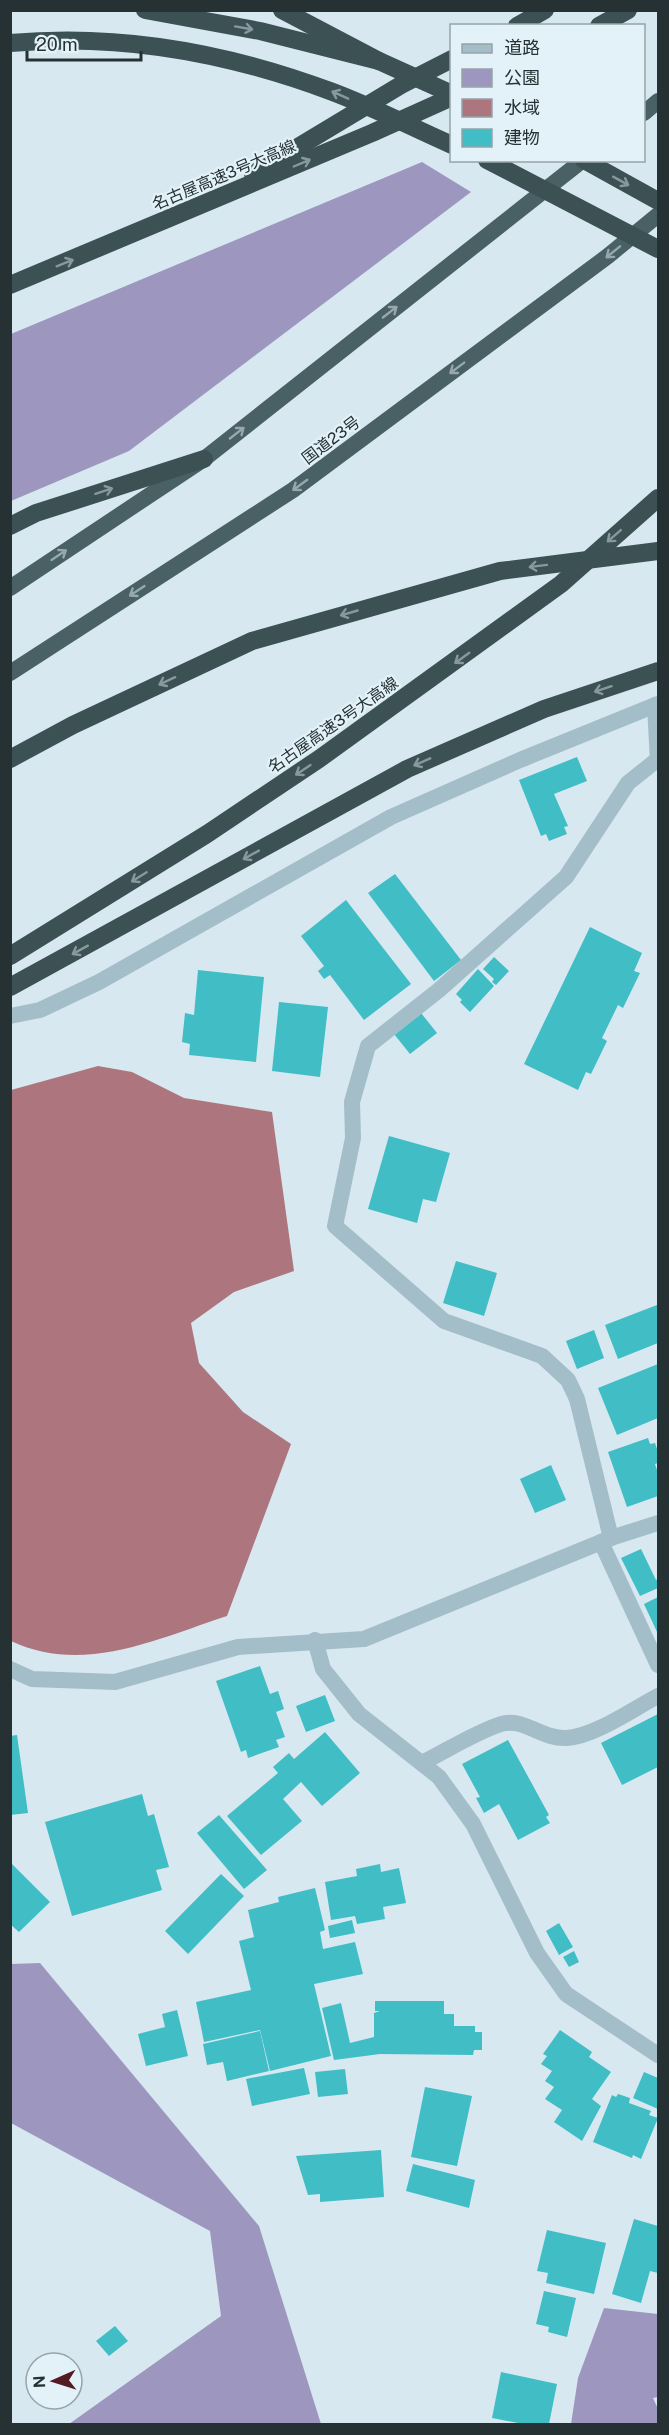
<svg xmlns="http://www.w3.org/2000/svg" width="669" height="2435" viewBox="0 0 669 2435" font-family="'Public Sans','Noto Sans JP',sans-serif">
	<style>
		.green { fill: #9d97bf }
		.water { fill: #ad767e }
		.building { fill: #40bdc5 }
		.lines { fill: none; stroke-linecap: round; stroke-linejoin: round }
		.minor { stroke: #a3bec8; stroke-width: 16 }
		.trunk { stroke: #496064; stroke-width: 16 }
		.motorway { stroke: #3c5154; stroke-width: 18 }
		.motorway-bridge { stroke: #3c5154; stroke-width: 18 }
		.oneway { stroke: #87999e }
		.oneway2 { stroke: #96a8ae }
		.labels { text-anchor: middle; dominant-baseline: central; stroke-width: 4.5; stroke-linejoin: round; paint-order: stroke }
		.street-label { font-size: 16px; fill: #253133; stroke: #e3f1f8 }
	</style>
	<rect width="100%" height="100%" fill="#d7e8f0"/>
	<!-- green -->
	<g class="green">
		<polygon points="422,162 471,192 129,451 11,501 11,334"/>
		<polygon points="40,1963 259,2226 321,2424 69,2424 221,2316 210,2231 11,2123 11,1964"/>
		<polygon points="604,2308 658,2314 658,2397 653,2398 658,2409 658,2424 571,2424 578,2378"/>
	</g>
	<!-- water -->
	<path class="water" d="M 98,1066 L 132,1072 L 184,1098 L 272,1112 L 294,1271 L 234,1292 L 191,1323 L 199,1363 L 243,1412 L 291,1444 L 227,1616 C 157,1639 83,1675 11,1641 L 11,1090 Z"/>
	<!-- building -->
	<g class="building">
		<polygon points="577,757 587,781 554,794 568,826 564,827 567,834 549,841 546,834 541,836 519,780"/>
		<polygon points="395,874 461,960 434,981 368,893"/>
		<polygon points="346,900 411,984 364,1020 330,975 324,979 318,971 324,966 301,936"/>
		<polygon points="590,927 642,953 634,971 640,973 623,1008 618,1005 602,1038 607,1041 591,1074 586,1072 578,1090 524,1064"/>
		<polygon points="494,957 509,971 496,985 492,982 494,979 483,969"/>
		<polygon points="478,969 494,986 470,1012 460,1002 462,1000 456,994"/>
		<polygon points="198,970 264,977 256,1062 189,1055 190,1044 182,1042 185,1013 194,1015"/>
		<polygon points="279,1002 328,1007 320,1077 272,1071"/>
		<polygon points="421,1013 437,1033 410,1054 394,1034"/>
		<polygon points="389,1136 450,1153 436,1202 423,1199 417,1223 368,1209"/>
		<polygon points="456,1261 497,1273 484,1316 443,1303"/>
		<polygon points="657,1305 658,1343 618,1359 605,1325"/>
		<polygon points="594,1330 604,1358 577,1369 566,1341"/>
		<polygon points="658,1364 658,1418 617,1435 598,1388"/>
		<polygon points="648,1438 650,1444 655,1443 658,1452 658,1463 655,1464 658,1473 658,1496 627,1507 608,1452"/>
		<polygon points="551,1465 566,1500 535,1513 520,1479"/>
		<polygon points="641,1549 656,1580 658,1579 658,1588 640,1596 621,1558"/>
		<polygon points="658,1597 658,1634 644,1604"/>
		<polygon points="260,1666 270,1694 278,1691 284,1709 276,1712 285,1737 276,1740 279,1747 248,1758 246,1750 241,1752 216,1681"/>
		<polygon points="325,1695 335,1721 306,1732 296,1706"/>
		<polygon points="658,1714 658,1767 622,1785 601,1743"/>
		<polygon points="325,1732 360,1773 322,1806 301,1782 283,1799 302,1821 261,1855 227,1816 278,1773 273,1767 289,1753 294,1759"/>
		<polygon points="17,1735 28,1813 10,1815 10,1736"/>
		<polygon points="508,1740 549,1815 546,1817 550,1823 518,1840 499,1804 484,1813 476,1798 480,1797 462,1764"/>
		<polygon points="142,1794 148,1816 154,1814 169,1867 156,1870 162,1890 72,1916 45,1822"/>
		<polygon points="219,1815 267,1870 244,1889 197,1833"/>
		<polygon points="10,1862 50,1902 19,1932 10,1924"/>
		<polygon points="380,1864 381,1872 399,1868 406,1903 383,1907 385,1919 357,1924 355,1916 331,1920 325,1882 357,1876 356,1869"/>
		<polygon points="221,1874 244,1896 188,1954 165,1931"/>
		<polygon points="315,1888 325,1930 320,1932 323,1949 355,1942 363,1974 314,1984 331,2056 270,2071 260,2030 204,2042 196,2002 251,1990 239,1941 254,1937 248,1910 279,1902 278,1897"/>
		<polygon points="352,1920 355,1933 330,1938 328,1926"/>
		<polygon points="559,1923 573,1947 559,1955 546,1931"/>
		<polygon points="574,1951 579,1962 569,1967 563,1957"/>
		<polygon points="375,2001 444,2001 444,2014 454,2014 454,2026 475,2026 475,2032 482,2032 482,2050 474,2050 473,2055 380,2054 334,2060 322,2008 341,2003 350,2043 374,2037 374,2013 380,2011 375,2011"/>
		<polygon points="177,2010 188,2056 146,2066 138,2034 165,2027 162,2014"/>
		<polygon points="560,2030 592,2052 589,2057 611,2072 592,2099 601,2106 582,2141 554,2122 562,2110 545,2099 554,2087 545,2081 552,2071 541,2064 547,2056 543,2054"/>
		<polygon points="260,2031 269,2071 227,2081 223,2062 207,2065 203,2044"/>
		<polygon points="304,2068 310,2094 252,2106 246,2079"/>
		<polygon points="345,2069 348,2094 318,2097 315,2072"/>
		<polygon points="644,2072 658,2078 658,2109 633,2098"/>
		<polygon points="425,2087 472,2096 457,2166 411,2157"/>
		<polygon points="618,2094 630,2098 629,2103 651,2111 649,2115 658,2118 641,2159 633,2155 632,2158 593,2142 612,2095 616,2097"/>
		<polygon points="381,2150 384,2197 320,2202 320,2194 308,2195 296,2156"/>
		<polygon points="413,2164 475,2180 469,2208 406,2191"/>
		<polygon points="634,2219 658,2226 658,2273 650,2271 641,2303 612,2294"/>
		<polygon points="547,2230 606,2243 594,2294 546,2283 548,2273 537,2271"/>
		<polygon points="544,2291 576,2298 567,2337 548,2332 549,2327 536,2324"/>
		<polygon points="115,2326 128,2341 109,2356 96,2341"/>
		<polygon points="501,2372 557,2384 549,2424 523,2424 492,2418"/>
	</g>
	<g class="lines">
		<!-- minor -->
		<g class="minor">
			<polyline points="655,705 658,762"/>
			<polyline points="10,1016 40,1010 99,982 391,817 520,760 658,704"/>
			<polyline points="611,1538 577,1399 568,1380 542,1356 444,1321 335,1226 353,1138 352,1102 368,1046 439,990 566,877 628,783 658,759"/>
			<polyline points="601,1542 658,1665"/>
			<polyline points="315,1640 323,1669 359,1714 439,1777 473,1824 537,1953 566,1994 658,2055"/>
			<polyline points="10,1669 32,1679 115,1682 238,1647 364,1639 611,1538 658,1523"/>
			<path d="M 422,1763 C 446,1751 476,1732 501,1724 C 523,1717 543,1740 567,1738 C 595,1736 633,1709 658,1696"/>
		</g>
		<!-- trunk -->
		<g class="trunk">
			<polyline points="644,113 658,101"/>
			<polyline points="10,588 204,459 583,160"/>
			<polyline points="10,673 293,490 608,256 658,215"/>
		</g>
		<!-- motorway -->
		<g class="motorway">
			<polyline points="145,10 260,31 379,61"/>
			<polyline points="282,10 379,61 452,94"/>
			<polyline points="517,26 545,10"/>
			<polyline points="599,26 628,10"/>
			<path d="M 10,43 C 119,33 228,53 330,91 C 371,106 411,127 452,145"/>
			<polyline points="584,160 658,201"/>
			<polyline points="10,526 36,513 204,459"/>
			<polyline points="10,759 73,725 252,641 500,571 658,551"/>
			<polyline points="10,987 407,769 544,709 658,671"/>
		</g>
		<!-- motorway-bridge -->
		<g class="motorway-bridge">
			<polyline points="487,160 658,249"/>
			<polyline points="253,174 401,85 452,59"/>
			<polyline points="10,285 372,133 452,97"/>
			<polyline points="10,956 207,834 319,759 561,584 658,498"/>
		</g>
	</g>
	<!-- one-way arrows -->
	<defs><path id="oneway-shaft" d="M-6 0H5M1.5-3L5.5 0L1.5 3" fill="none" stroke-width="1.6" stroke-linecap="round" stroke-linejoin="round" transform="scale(1.5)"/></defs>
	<g class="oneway">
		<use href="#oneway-shaft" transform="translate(244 28) rotate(10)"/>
		<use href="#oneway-shaft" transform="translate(340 95) rotate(-156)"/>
		<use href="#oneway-shaft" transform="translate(302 163) rotate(-23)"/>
		<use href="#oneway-shaft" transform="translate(621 181) rotate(29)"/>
		<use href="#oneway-shaft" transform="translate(65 263) rotate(-22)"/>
		<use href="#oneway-shaft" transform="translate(104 491) rotate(-18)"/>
		<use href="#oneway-shaft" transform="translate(614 536) rotate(139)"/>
		<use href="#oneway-shaft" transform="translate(538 566) rotate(173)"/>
		<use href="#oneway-shaft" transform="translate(349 613) rotate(164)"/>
		<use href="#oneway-shaft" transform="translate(462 658) rotate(144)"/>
		<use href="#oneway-shaft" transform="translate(167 681) rotate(155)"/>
		<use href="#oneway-shaft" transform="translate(603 689) rotate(162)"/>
		<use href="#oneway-shaft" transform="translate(422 762) rotate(156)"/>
		<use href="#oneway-shaft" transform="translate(303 770) rotate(146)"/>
		<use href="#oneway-shaft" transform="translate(251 855) rotate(151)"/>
		<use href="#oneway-shaft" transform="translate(139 877) rotate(148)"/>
		<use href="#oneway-shaft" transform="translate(80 950) rotate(151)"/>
	</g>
	<g class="oneway2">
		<use href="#oneway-shaft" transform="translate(613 252) rotate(141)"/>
		<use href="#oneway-shaft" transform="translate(390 312) rotate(-38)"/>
		<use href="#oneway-shaft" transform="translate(457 368) rotate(143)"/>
		<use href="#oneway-shaft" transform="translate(237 433) rotate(-38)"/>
		<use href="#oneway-shaft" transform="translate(300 485) rotate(144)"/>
		<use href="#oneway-shaft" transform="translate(59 555) rotate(-34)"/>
		<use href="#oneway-shaft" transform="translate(137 591) rotate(147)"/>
	</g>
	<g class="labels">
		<!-- street labels -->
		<g class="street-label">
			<text transform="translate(224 175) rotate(-23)">名古屋高速3号大高線</text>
			<text transform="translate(331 440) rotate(-37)">国道23号</text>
			<text transform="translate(333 725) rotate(-35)">名古屋高速3号大高線</text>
		</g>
	</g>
	<!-- border -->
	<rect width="669" height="2435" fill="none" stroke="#253133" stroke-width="24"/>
	<!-- legend -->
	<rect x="450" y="24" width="195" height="138" fill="#e3f1f8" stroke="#97a4a9" stroke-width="1.5"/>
	<rect x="462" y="44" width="30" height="9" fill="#a3bec8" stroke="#97a4a9" stroke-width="1.5"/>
	<text x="504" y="54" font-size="18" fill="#253133">道路</text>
	<rect x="462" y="69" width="30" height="18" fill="#9d97bf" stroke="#97a4a9" stroke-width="1.5"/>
	<text x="504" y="84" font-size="18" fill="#253133">公園</text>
	<rect x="462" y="99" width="30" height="18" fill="#ad767e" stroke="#97a4a9" stroke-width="1.5"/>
	<text x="504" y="114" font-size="18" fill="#253133">水域</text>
	<rect x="462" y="129" width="30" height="18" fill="#40bdc5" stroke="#97a4a9" stroke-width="1.5"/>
	<text x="504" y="144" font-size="18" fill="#253133">建物</text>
	<!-- north arrow -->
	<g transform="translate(54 2381) rotate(267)"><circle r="28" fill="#e3f1f8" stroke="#97a4a9" stroke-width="1.5"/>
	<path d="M0-4.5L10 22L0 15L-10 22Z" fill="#541b22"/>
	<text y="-9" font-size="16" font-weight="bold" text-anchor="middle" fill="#253133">N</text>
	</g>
	<!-- scale -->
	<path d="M27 51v9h114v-9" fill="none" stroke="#253133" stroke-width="3"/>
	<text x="36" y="51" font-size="18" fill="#253133" stroke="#e3f1f8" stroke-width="4.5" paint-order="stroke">20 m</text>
</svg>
